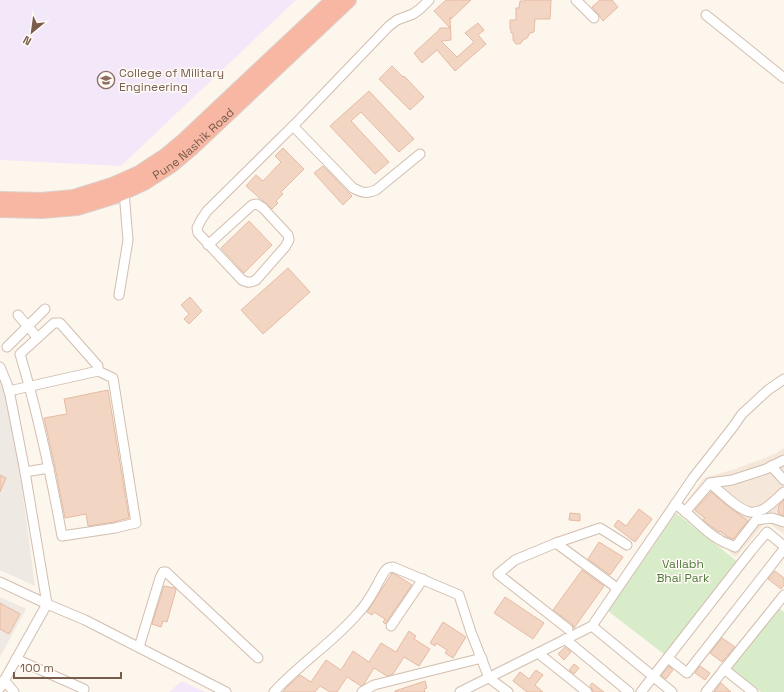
<svg xmlns="http://www.w3.org/2000/svg" width="784" height="692" viewBox="0 0 784 692" font-family="'Space Grotesk',sans-serif">
	<style>
		.residential { fill: #f5e8da }
		.industrial { fill: #efe9e4 }
		.education { fill: #f3e8fa }
		.green { fill: #d8ecc9 }
		.building { fill: #f3d5c3; stroke: #e6bba3 }
		.lines { fill: none; stroke-linecap: round; stroke-linejoin: round }
		.minor-casing { stroke: #d1beb0; stroke-width: 11 }
		.highway-casing { stroke: #dad1cd; stroke-width: 16 }
		.minor { stroke: #fff; stroke-width: 9 }
		.highway { stroke: #f7b7a3; stroke-width: 14 }
		.labels { text-anchor: middle; dominant-baseline: central; stroke-width: 3; stroke-linejoin: round; paint-order: stroke }
		.education-label { font-size: 12px; fill: #785e54; stroke: #fffaf3; text-anchor: start }
		.street-label { font-size: 12px; fill: #7a5c4d; stroke: #fffaf3 }
		.park-label { font-size: 12px; fill: #537a41; stroke: #fffaf3 }
	</style>
	<rect width="100%" height="100%" fill="#fdf6ec"/>
	<!-- residential -->
	<polygon class="residential" points="784,448 784,534 770,524 767,523 763,525 736,557 678,513 704,478 735,469 775,454"/>
	<!-- industrial -->
	<g class="industrial">
		<polygon points="0,363 7,374 35,586 0,570"/>
		<polygon points="0,597 26,609 0,657"/>
	</g>
	<!-- education -->
	<g class="education">
		<polygon points="0,0 296,0 121,166 0,160"/>
		<polygon points="182,681 205,692 169,692"/>
	</g>
	<!-- green -->
	<g class="green">
		<polygon points="676,513 738,562 665,655 608,611"/>
		<polygon points="779,608 784,612 784,692 761,692 731,668"/>
	</g>
	<!-- building -->
	<g class="building">
		<polygon points="446,0 471,0 451,19 450,17 451,40 441,41 457,57 474,42 465,33 478,23 484,30 478,35 486,44 455,71 437,50 422,63 414,53 439,30 440,28 450,28 434,11"/>
		<polygon points="525,0 551,0 550,19 535,19 534,32 530,33 527,38 523,40 521,43 519,44 516,44 513,40 513,33 511,33 511,29 510,29 510,20 516,20 516,8 519,8 520,1 525,1"/>
		<polygon points="600,0 612,0 618,7 603,21 598,14 592,7"/>
		<polygon points="392,66 403,77 404,76 424,97 410,110 379,79"/>
		<polygon points="369,91 414,139 399,152 361,112 351,121 389,162 375,174 330,126"/>
		<polygon points="283,148 304,169 281,192 283,194 276,201 278,203 272,209 246,186 256,175 263,181 281,162 275,156"/>
		<polygon points="323,166 352,196 343,205 314,173"/>
		<polygon points="249,221 272,245 244,273 221,248"/>
		<polygon points="288,268 310,292 263,334 241,310"/>
		<polygon points="190,297 202,311 189,324 184,319 189,314 181,305"/>
		<polygon points="108,390 129,518 114,522 88,526 86,514 65,518 55,467 44,418 67,414 64,399"/>
		<polygon points="0,475 6,478 0,492"/>
		<polygon points="711,492 725,504 748,521 733,539 728,537 720,531 719,532 712,527 703,520 705,518 695,510"/>
		<polygon points="784,500 784,516 779,514 778,511 779,505"/>
		<polygon points="639,509 652,519 635,542 614,526 618,520 626,526"/>
		<polygon points="570,513 580,514 580,521 569,520"/>
		<polygon points="599,542 623,557 610,575 588,559"/>
		<polygon points="582,570 604,586 574,628 572,624 553,610"/>
		<polygon points="775,571 784,578 784,585 781,589 768,579"/>
		<polygon points="392,573 398,576 412,585 385,624 383,622 385,619 374,612 372,615 367,612"/>
		<polygon points="164,586 175,588 176,590 167,622 163,621 161,627 152,624"/>
		<polygon points="505,597 544,623 533,639 494,613"/>
		<polygon points="0,603 20,614 9,634 0,629"/>
		<polygon points="443,622 466,637 453,658 445,653 447,650 436,643 435,646 430,643"/>
		<polygon points="409,631 416,636 414,639 430,649 419,666 404,657 393,674 387,676 374,668 364,684 361,686 347,677 337,692 330,692 320,686 315,692 283,692 288,686 300,675 311,682 326,660 341,670 353,651 369,662 381,643 396,652"/>
		<polygon points="722,638 735,647 722,662 710,653"/>
		<polygon points="565,647 571,652 564,660 558,654"/>
		<polygon points="574,664 579,668 574,674 569,670"/>
		<polygon points="669,666 673,670 666,679 661,676"/>
		<polygon points="700,666 710,673 705,680 695,673"/>
		<polygon points="536,670 543,675 535,685 543,692 527,692 513,681 520,672 529,679"/>
		<polygon points="425,681 427,688 424,689 425,692 395,692 395,691"/>
		<polygon points="592,683 604,692 593,692 592,689 590,686"/>
		<polygon points="721,683 731,692 714,692"/>
	</g>
	<g class="lines">
		<defs>
			<g id="minor">
				<polyline points="576,0 594,18"/>
				<polyline points="706,15 784,78"/>
				<path d="M 293,126 L 353,188 C 363,193 366,194 376,190 L 420,154"/>
				<path d="M 208,245 L 252,205 L 257,204 L 263,208 L 288,235 L 289,240 L 285,247 L 256,280 C 250,283 248,283 242,280 L 198,233 L 197,228 L 201,220 L 207,211 L 297,122 L 389,26 L 397,20 L 413,14 L 420,9 L 429,0"/>
				<polyline points="119,295 128,240 124,192"/>
				<polyline points="18,315 37,337"/>
				<polyline points="7,347 45,309"/>
				<polyline points="0,367 7,384 10,395 25,472 47,604 0,688"/>
				<path d="M 9,391 L 98,371 L 98,366 L 60,323 L 54,323 L 20,354 C 38,414 51,475 62,536 L 115,528 L 136,523 L 113,378 L 98,371"/>
				<polyline points="771,466 784,480"/>
				<polyline points="25,472 49,468"/>
				<path d="M 710,483 C 718,490 740,511 750,512 C 754,513 758,511 762,510 C 770,506 777,498 784,492"/>
				<path d="M 675,504 C 691,514 703,531 720,540 C 724,543 730,544 735,547 L 756,520 L 772,518 L 784,522"/>
				<polyline points="685,512 710,483 732,480 766,469 784,460"/>
				<polyline points="556,543 600,528 627,545"/>
				<polyline points="0,582 47,604 85,620 226,692"/>
				<polyline points="391,626 423,579"/>
				<polyline points="592,626 672,692"/>
				<polyline points="568,629 498,574 515,560 556,543 617,588"/>
				<polyline points="565,639 629,692"/>
				<polyline points="139,647 160,578 163,572 166,572 258,658"/>
				<polyline points="538,653 587,692"/>
				<polyline points="668,658 687,673 784,549"/>
				<polyline points="16,659 84,689"/>
				<polyline points="724,669 753,692"/>
				<polyline points="4,680 14,692"/>
				<path d="M 274,692 C 300,663 334,642 359,612 C 366,605 371,596 376,587 C 379,581 382,575 385,571 C 387,568 390,567 393,567 L 459,595 L 471,632 L 489,678 L 508,692"/>
				<polyline points="362,692 374,685 482,658"/>
				<polyline points="460,692 592,626 693,478 733,427 742,414 768,390 784,379"/>
				<polyline points="641,692 751,551 767,532 784,546"/>
				<polyline points="706,692 784,595"/>
			</g>
			<g id="highway">
				<polyline points="0,199 41,200 74,197 112,185 139,173 165,156 184,140 333,0"/>
				<path id="s1" d="M 0,210 L 42,211 L 77,208 L 116,196 L 144,183 L 172,165 L 191,149 L 349,0"/>
			</g>
		</defs>
		<!-- minor casing -->
		<use href="#minor" class="minor-casing"/>
		<!-- highway casing -->
		<use href="#highway" class="highway-casing"/>
		<!-- minor -->
		<use href="#minor" class="minor"/>
		<!-- highway -->
		<use href="#highway" class="highway"/>
	</g>
	<!-- icons -->
	<defs>
		<symbol id="university-ring" viewBox="-11 -11 22 22"><circle r="9.5" fill="#fffaf3" stroke="#8d6e63" stroke-width="1.5"/><path d="M0-5L7-2L0 1L-7-2ZM-4 1L0 2.5L4 1V4Q0 6-4 4Z" fill="#8d6e63"/></symbol>
	</defs>
	<g fill-rule="evenodd">
		<use href="#university-ring" x="96" y="70" width="20" height="20"/>
	</g>
	<g class="labels">
		<!-- education labels -->
		<g class="education-label">
			<text x="119" y="73">College of Military<tspan x="119" dy="14">Engineering</tspan></text>
		</g>
		<!-- street labels -->
		<g class="street-label">
			<text stroke="none"><textPath href="#s1" startOffset="212">Pune Nashik Road</textPath></text>
		</g>
		<!-- park labels -->
		<g class="park-label">
			<text x="683" y="564">Vallabh<tspan x="683" dy="14">Bhai Park</tspan></text>
		</g>
	</g>
	<!-- north arrow -->
	<g transform="translate(32 32) rotate(209)" stroke="#fffaf3" stroke-width="3" paint-order="stroke">
	<path d="M0-3L7 15L0 10L-7 15Z" fill="#7a5c4d"/>
	<text y="-6" font-size="11" font-weight="bold" text-anchor="middle" fill="#7a5c4d">N</text>
	</g>
	<!-- scale -->
	<path d="M14 672v6h107v-6" fill="none" stroke="#7a5c4d" stroke-width="2"/>
	<text x="20" y="672" font-size="12" fill="#7a5c4d" stroke="#fffaf3" stroke-width="3" paint-order="stroke">100 m</text>
</svg>
